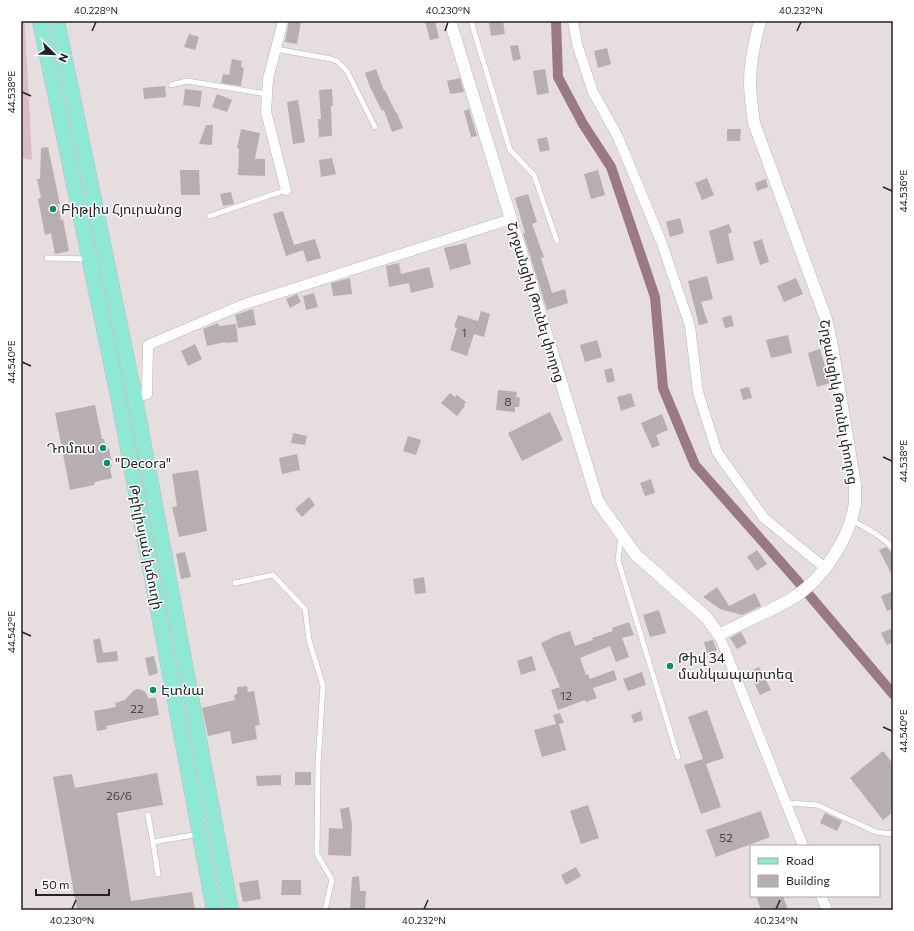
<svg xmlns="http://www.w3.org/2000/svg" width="914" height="931" viewBox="0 0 914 931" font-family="Commissioner,'Noto Sans Armenian',sans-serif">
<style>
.green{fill:#dcbbc6}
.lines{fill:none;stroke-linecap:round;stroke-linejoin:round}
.canal{stroke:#9a7884;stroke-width:10}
.building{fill:#b7aeb1}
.service-casing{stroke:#bdb4b7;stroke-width:6}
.minor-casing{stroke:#bdb4b7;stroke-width:11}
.tertiary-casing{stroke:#bdb4b7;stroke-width:13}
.primary-casing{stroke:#bebdbd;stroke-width:16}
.service{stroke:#fff;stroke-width:5}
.minor{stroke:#fff;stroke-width:10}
.tertiary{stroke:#fff;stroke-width:12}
.primary{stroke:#8fe8d3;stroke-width:15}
.ticks{fill:none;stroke:#252223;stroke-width:1.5}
.poi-dot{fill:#0a8d73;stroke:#fff;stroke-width:1.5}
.labels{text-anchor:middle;stroke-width:3;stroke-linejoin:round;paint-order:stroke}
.number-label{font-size:12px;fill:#4a4546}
.poi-label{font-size:14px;fill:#252223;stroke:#fff;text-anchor:start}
.street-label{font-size:14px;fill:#252223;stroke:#fff}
.neatline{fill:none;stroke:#252223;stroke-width:1.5}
.ticks-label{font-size:10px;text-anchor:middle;fill:#252223}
</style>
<rect width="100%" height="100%" fill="#e6dde0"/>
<polygon class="green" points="21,21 24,21 25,27 32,160 21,158"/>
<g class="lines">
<polyline class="canal" points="556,21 558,77 583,124 611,167 655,297 663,388 695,465 794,577 893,694"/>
</g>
<g class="building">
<polygon points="289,21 301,21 297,44 285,42"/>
<polygon points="425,21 435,21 439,38 430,40"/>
<polygon points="503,21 505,34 491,36 489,23"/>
<polygon points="189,34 199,37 195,50 184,47"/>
<polygon points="518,45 521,59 513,61 510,46"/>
<polygon points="607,48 611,64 598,68 594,51"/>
<polygon points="232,59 242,61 241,67 244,68 241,86 221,83 223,74 229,75"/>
<polygon points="376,69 384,91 385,90 396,113 397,113 403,128 392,132 384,110 382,111 370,87 365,73"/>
<polygon points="545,69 549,93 537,95 533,71"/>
<polygon points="460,78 464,92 450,94 447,81"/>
<polygon points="165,86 166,97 144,99 143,88"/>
<polygon points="185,89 202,91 200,107 183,105"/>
<polygon points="332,89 333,106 331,106 332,136 319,137 318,119 321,119 319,90"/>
<polygon points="217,94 232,100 227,112 212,107"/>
<polygon points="298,100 305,142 293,144 287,102"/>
<polygon points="469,109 477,136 471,137 464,111"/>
<polygon points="206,125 213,125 212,145 199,144"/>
<polygon points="241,129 260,133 255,159 265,159 265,176 238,175 239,149 237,148"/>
<polygon points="727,129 741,129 740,141 727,141"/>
<polygon points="547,137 550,150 540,152 537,139"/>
<polygon points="48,147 60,204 58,204 61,220 63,219 69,251 56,254 55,254 51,233 45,235 38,199 41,198 37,179 40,179 41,148"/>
<polygon points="332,158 336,174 321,177 319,160"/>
<polygon points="180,170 199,170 200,195 181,195"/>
<polygon points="598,170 605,195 591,199 584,174"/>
<polygon points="707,178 714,195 702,200 695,183"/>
<polygon points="766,179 768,187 757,191 755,183"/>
<polygon points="231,192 234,204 223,206 220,194"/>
<polygon points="528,194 537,222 532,224 544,257 541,258 552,293 565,289 568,303 547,310 523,233 525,233 515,198"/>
<polygon points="283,211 294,245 315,239 321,258 307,262 303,250 286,256 273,214"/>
<polygon points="680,218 684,233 670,237 666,222"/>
<polygon points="729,224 732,232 728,234 734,260 717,264 709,231"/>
<polygon points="762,239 769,262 760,265 753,242"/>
<polygon points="466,243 471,264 450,270 444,248"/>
<polygon points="399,263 401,274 429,267 434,287 411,293 409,283 389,287 386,266"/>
<polygon points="707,276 713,299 701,302 708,323 699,325 688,281"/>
<polygon points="350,278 352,294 333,296 331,283"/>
<polygon points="796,278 803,294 784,302 777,286"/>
<polygon points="314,293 318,307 306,310 303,296"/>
<polygon points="297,294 301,302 290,308 286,299"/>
<polygon points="253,309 256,325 238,328 235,315"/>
<polygon points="481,311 490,314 484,337 474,334 467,356 450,350 457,328 454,327 458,315 478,321"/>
<polygon points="731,315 734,326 725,328 722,318"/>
<polygon points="218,323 219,326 236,324 238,342 226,343 225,342 207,346 203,329"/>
<polygon points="788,335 792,353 771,358 766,340"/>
<polygon points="597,340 602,357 585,362 580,345"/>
<polygon points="195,344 202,359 188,366 181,351"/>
<polygon points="820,349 830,383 817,387 808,353"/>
<polygon points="612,368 615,381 607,383 604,370"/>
<polygon points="749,387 752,398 743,400 740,389"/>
<polygon points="498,390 517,392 516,397 520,398 519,407 515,407 515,412 496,410"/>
<polygon points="450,393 455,397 457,395 466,402 464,405 465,406 457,416 441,403"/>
<polygon points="631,393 635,406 621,411 617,397"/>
<polygon points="95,405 102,439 104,439 106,447 109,448 112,465 110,469 112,478 95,482 94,485 70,490 55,413"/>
<polygon points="550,412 563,440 522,461 508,433"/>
<polygon points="662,414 668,430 656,435 660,445 652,448 641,423"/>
<polygon points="293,433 307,436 305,445 291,443"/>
<polygon points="408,436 421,440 416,455 403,451"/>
<polygon points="297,454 300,470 282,474 279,458"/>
<polygon points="198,470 207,531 179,537 172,507 177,506 172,474"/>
<polygon points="651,479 655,493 645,496 640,483"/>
<polygon points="309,497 315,505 302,517 295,509"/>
<polygon points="886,547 893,554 893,577 879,550"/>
<polygon points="757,550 767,564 757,571 747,557"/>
<polygon points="185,552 191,577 181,579 176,554"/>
<polygon points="424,577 426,593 415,594 413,579"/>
<polygon points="717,587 729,606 755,593 761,606 742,615 720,609 703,597"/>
<polygon points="893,591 893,609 887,611 881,596"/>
<polygon points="659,610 666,633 650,637 643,615"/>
<polygon points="629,622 634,635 622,638 629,657 616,662 610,646 580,658 586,675 588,674 590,679 614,670 617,680 593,688 597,698 586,702 585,700 558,710 551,690 560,687 541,643 555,636 570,631 575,646 593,640 592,638 613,631 612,628"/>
<polygon points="893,628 893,642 887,645 881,633"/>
<polygon points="741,632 747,643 737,649 730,638"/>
<polygon points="100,638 103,653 117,651 118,661 97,663 93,640"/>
<polygon points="713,640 717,650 707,653 704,642"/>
<polygon points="154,656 158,673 149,676 145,658"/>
<polygon points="532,656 536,670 521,675 517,661"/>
<polygon points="759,667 771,690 760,695 749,672"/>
<polygon points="642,672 646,685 628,691 623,679"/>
<polygon points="247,686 248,692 254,691 260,725 255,726 257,739 232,744 230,731 208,736 202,708 235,700 234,695 237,694 237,687"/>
<polygon points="137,689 142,690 146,693 148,698 156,698 159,715 106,726 107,729 97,731 94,711 116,707 115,703 125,700 133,691"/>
<polygon points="707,710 724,758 706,764 721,807 701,814 684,765 703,759 688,717"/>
<polygon points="641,711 643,720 634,723 631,715"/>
<polygon points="560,713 564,723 559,724 566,750 542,757 534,730 556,724 553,715"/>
<polygon points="883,751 893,764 893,812 883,820 850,778"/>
<rect x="295" y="772" width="16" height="13"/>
<polygon points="157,773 163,805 117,813 131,901 192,892 195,910 77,910 53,777 72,774 75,788"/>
<polygon points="281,775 281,785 257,786 256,776"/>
<polygon points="588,805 599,838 581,844 570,811"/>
<polygon points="349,807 352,825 351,856 328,855 329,828 343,829 340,809"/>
<polygon points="761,811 770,837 716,857 706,830"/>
<polygon points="825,813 842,821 837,831 820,823"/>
<polygon points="576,867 581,876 566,885 561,875"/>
<polygon points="359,876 360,891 366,891 365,910 350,910 352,877"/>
<polygon points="258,880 261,899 243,902 239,883"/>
<polygon points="282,880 301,880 301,895 281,895"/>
<polygon points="756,896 783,896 788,910 761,910"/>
</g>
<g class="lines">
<g class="service-casing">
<g id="service">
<polyline points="471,21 510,150 534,175 557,241"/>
<polyline points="276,49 331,59 337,61 347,71 375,127"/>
<polyline points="171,85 187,81 267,94"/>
<polyline points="210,216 286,190"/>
<polyline points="47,258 89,259"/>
<path d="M852,520C866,529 883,536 893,549"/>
<polyline points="621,537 618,560 678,757"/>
<polyline points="235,583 273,575 305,609 309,640 323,686 318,764 317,854 332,880 325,910"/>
<polyline points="787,803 817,805 876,832 893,834"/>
<polyline points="148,815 153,842 199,834"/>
<polyline points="153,842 158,874"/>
</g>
</g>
<g class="minor-casing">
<g id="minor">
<polyline points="283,21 268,79 266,112 286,190"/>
<polyline points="573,21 577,44 593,92 618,137 661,241 690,326 698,392 717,452 764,518 825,568"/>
<polyline points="135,398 147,394 148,345 242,305 511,219"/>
<polyline points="719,635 803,846"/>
<polyline points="821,896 827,910"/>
</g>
</g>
<g class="tertiary-casing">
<path id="tertiary" d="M450,21L598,502L636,555L707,618L719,635C743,622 769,612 793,598C823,579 850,538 855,503C855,497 855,491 855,485L832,346L826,319L754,123C751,102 748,80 752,58C754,45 757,33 760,21"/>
</g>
<g class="primary-casing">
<g id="primary">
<polyline points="40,21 119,401 214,910"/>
<polyline points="57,21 135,398 231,910"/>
</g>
</g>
<use href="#service" class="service"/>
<use href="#minor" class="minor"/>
<use href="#tertiary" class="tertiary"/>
<use href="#primary" class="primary"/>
</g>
<path class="ticks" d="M92,31L96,22M445,31L448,22M797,31L801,22M22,92L31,96M883,187L892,191M22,362L31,366M883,457L892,461M22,632L31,636M883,727L892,731M72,909L76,900M424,909L428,900M776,909L780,900"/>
<g class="poi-dot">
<circle cx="53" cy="209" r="4"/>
<circle cx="103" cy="448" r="4"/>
<circle cx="107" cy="463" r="4"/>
<circle cx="670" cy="666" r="4"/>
<circle cx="153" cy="690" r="4"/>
</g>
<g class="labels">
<g class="number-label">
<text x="464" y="337">1</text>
<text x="508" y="406">8</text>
<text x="566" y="700">12</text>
<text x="137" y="713">22</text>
<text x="119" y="800">26/6</text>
<text x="726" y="842">52</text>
</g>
<g class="poi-label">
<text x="61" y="214">Բիթլիս Հյուրանոց</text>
<text x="95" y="453" text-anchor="end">Դոմուս</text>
<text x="115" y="468">"Decora"</text>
<text x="678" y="663">Թիվ 34<tspan x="678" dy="16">մանկապարտեզ</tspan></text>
<text x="161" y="695">Էտնա</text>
</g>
<g class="street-label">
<text transform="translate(536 302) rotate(73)" y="5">Շրջանցիկ Թունել փողոց</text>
<text transform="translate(839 402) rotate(80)" y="5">Շրջանցիկ Թունել փողոց</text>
<text transform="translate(146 547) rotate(79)" y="5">Թբիլիսյան խճուղի</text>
</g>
</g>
<rect width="914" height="931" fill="none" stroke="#ffffff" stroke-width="44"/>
<rect x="750" y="845" width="130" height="52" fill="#ffffff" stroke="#a8a7a7"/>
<rect x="758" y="858" width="20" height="6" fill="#8fe8d3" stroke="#a8a7a7"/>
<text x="786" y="865" font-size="12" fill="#252223">Road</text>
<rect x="758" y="875" width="20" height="12" fill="#b7aeb1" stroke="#a8a7a7"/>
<text x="786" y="885" font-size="12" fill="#252223">Building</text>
<g transform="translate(54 54) rotate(113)" stroke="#ffffff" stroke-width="3" paint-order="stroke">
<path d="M0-3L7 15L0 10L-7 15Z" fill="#252223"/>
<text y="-6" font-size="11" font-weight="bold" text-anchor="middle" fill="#252223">N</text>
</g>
<path d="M36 889v6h73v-6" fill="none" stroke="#252223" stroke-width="2"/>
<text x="42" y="889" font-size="12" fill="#252223" stroke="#ffffff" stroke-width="3" paint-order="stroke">50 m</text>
<rect x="22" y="22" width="870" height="887" class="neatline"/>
<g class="ticks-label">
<text x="96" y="14">40.228°N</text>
<text x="448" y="14">40.230°N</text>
<text x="801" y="14">40.232°N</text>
<text transform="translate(11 92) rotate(-90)" y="4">44.538°E</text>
<text transform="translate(903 191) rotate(-90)" y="4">44.536°E</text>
<text transform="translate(11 362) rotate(-90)" y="4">44.540°E</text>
<text transform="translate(903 461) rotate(-90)" y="4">44.538°E</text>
<text transform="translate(11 632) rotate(-90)" y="4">44.542°E</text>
<text transform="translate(903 731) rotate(-90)" y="4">44.540°E</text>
<text x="72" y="924">40.230°N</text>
<text x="424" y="924">40.232°N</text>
<text x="776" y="924">40.234°N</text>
</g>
</svg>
